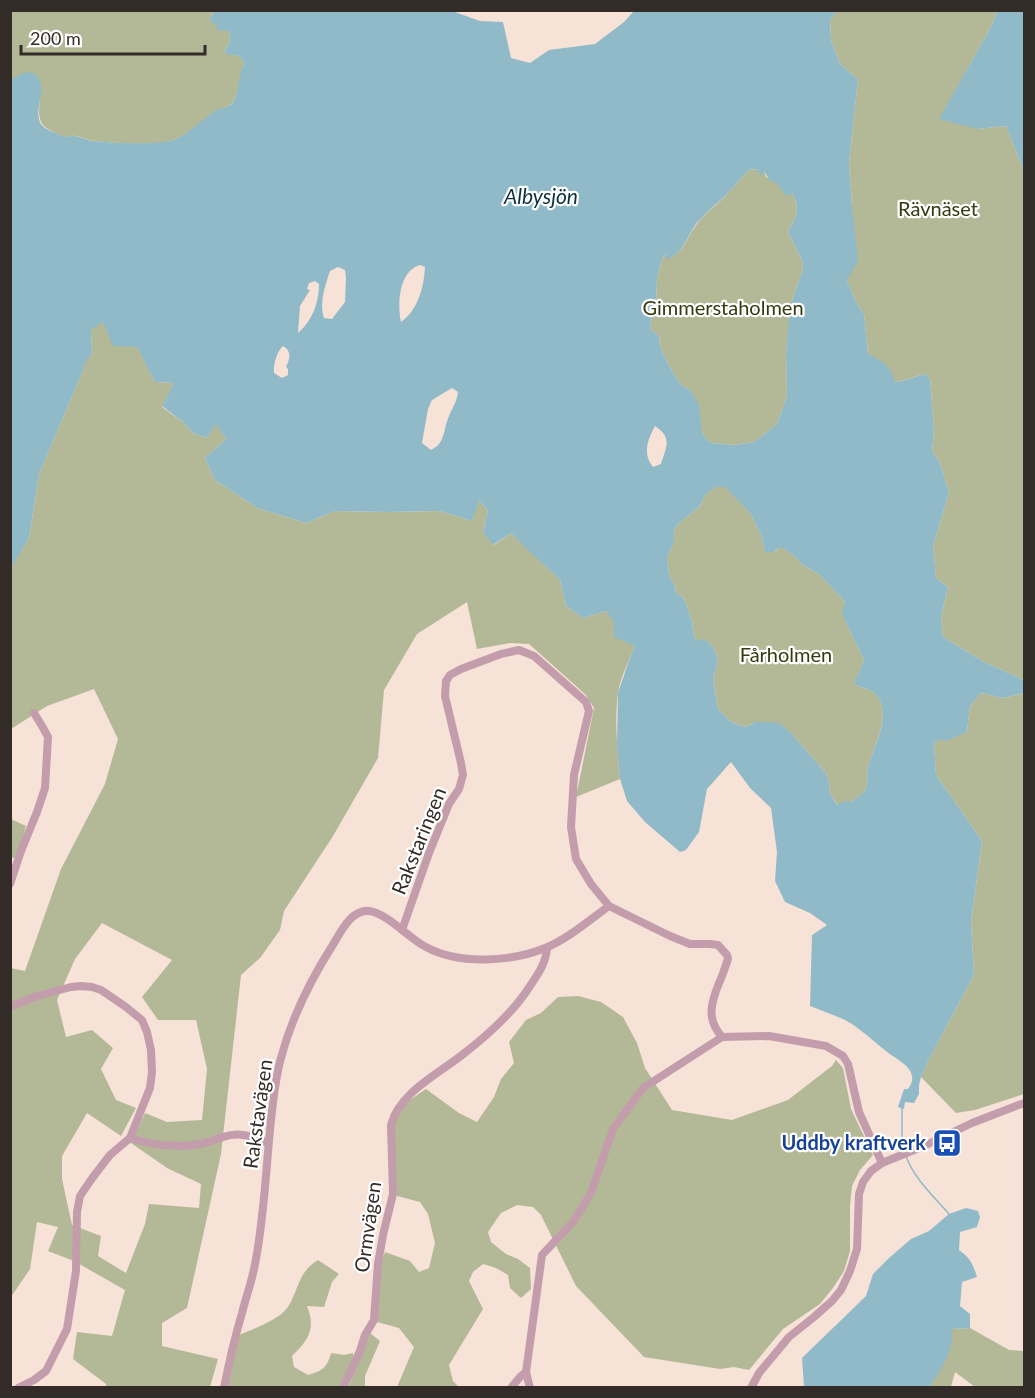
<svg xmlns="http://www.w3.org/2000/svg" width="1035" height="1398" viewBox="0 0 1035 1398" font-family="Lato,sans-serif">
<style>
.forest{fill:#b3b996;fill-rule:evenodd}
.water{fill:#91bac9;fill-rule:evenodd}
.lines{fill:none;stroke-linecap:round;stroke-linejoin:round}
.stream{stroke:#91bac9;stroke-width:1.5}
.minor{stroke:#c39dab;stroke-width:8}
.labels{text-anchor:middle;stroke-width:4.5;stroke-linejoin:round;paint-order:stroke}
.park-label{font-size:20px;fill:#353a0f;stroke:#fff}
.street-label{font-size:20px;fill:#332b27;stroke:#fff}
.transit-label{font-size:20px;font-weight:bold;fill:#164399;stroke:#fff;text-anchor:end}
.water-label{font-size:21px;font-style:italic;fill:#0a313d;stroke:#fff}
</style>
<rect width="100%" height="100%" fill="#f6e2d7"/>
<g class="forest">
<path d="M11,11H215L210,18L224,30H229L230,42L225,50L226,53L239,56L244,63C242,73 238,99 230,105C225,109 218,109 214,113C204,121 182,138 171,141C152,146 114,143 94,141C87,140 82,137 76,136C70,135 73,137 67,137C62,137 46,129 43,125C35,113 42,98 41,85L11,79Z"/>
<path d="M835,11H997L992,25L969,66L977,129L1006,126L1024,171V680L984,662L943,637L941,617L948,587L936,578L933,546L949,493L940,463L932,451L934,430L930,379L925,374C914,376 905,381 895,382L868,354L864,314L856,302L847,280L852,206L849,163L858,79L840,64L831,40L830,20L835,14Z"/>
<path d="M757,169L764,170L766,177L776,181L786,195L792,193C801,210 796,215 788,232L802,260L803,268L792,301L786,353L787,396L777,424L754,442L734,445L712,443L707,440L702,432L700,420L690,390L681,385L669,366L660,346L659,336L650,329L653,309L656,302L657,278L662,259L667,253V259C688,248 684,241 697,224C703,215 712,209 720,201C731,191 739,179 749,170Z"/>
<path d="M104,317L137,346L155,382L174,383L162,407L184,423L193,433L207,438L216,423L226,439L205,458L215,480L257,508L306,523L335,511L386,512L440,511L472,521L478,500L488,510L483,532L494,545L511,533L560,580L566,606L583,618L606,611L635,646C629,661 620,678 618,694C614,721 618,753 620,779L576,797L594,708L586,695L529,644L510,643L477,649L467,602L417,634L384,690L378,758L333,836L284,911L280,930L260,958L241,975L221,1154L187,1308L162,1323V1346L218,1359L210,1387H106V1384L73,1359L77,1332L112,1336L125,1290L74,1261L48,1251L58,1227L37,1222L30,1269L11,1297V968L25,971L61,869L105,784L118,739L94,689L47,706L11,729L10,568L29,538L39,474L82,373L83,365L92,353L91,330ZM102,923L172,960L142,997L158,1020H196L207,1069L202,1120L167,1122L145,1113L131,1143L167,1168L201,1184L199,1208L149,1204L145,1224L126,1273L98,1256L101,1236L72,1225L62,1179V1156L87,1113L121,1136L136,1108L116,1100L101,1069L113,1048L92,1030L66,1037L57,1000L75,959Z"/>
<path d="M725,486L751,514L762,538L765,551H776L781,546L793,555L803,565L820,575L845,602V621L864,660L855,685C862,688 872,689 876,695C893,714 873,747 868,767C866,774 869,784 865,790C859,800 848,803 838,806L830,793L829,784L826,773L791,733L772,722H755L746,727L731,722L718,709L713,679L718,660L715,651L709,642L697,641L694,636L692,621L684,598L675,592L676,589L669,574L667,557L674,542V531L677,525L700,506L705,495L711,489L717,487Z"/>
<polygon points="981,693 1003,698 1024,693 1024,1094 975,1110 956,1113 921,1077 929,1059 974,975 971,922 982,841 936,775 934,744 940,739 967,732 970,706"/>
<polygon points="11,819 26,826 16,859 11,857"/>
<polygon points="578,996 601,1002 623,1017 637,1043 645,1068 672,1110 732,1120 788,1100 832,1066 836,1060 843,1068 851,1109 873,1155 860,1170 852,1186 850,1206 850,1251 844,1271 833,1288 820,1304 783,1329 749,1370 734,1367 720,1369 644,1357 576,1286 541,1215 533,1207 517,1205 501,1213 488,1232 491,1242 506,1254 518,1259 530,1268 531,1289 521,1298 510,1288 508,1275 496,1268 483,1264 473,1272 469,1281 483,1309 449,1365 453,1381 459,1387 397,1387 414,1347 399,1328 377,1322 380,1267 385,1252 410,1261 419,1272 429,1268 435,1243 428,1214 420,1202 397,1196 394,1164 393,1121 401,1106 426,1089 459,1113 477,1122 494,1097 501,1079 514,1063 509,1042 526,1020 541,1013 558,997"/>
<path d="M318,1260L339,1274L332,1282L324,1307L307,1306C316,1328 309,1340 292,1356L294,1367L308,1375C322,1371 327,1368 331,1353L344,1355L353,1353V1358L342,1387L227,1388L239,1335C253,1329 279,1320 288,1307C299,1289 298,1272 318,1260Z"/>
<polygon points="970,1328 1009,1350 1024,1351 1024,1387 975,1387 955,1372 951,1387 930,1388 952,1329"/>
<polygon points="370,1333 380,1341 365,1376 365,1387 348,1388"/>
</g>
<g class="water">
<path d="M215,11H452L480,21L503,22L511,58L530,63L549,50L595,44L624,22L634,11H835V14L830,20L831,40L840,64L858,79L849,163L852,206L858,261L847,280L856,302L864,314L868,354C884,362 889,364 895,382C906,381 915,376 925,374L930,379L934,430L932,451L940,463L949,493L933,546L936,578L948,587L941,617L943,637L984,662L1024,680V693L1003,698L981,693L970,706L967,732L946,741L940,739L934,744L936,775L982,841L971,922L974,975L929,1059L921,1077L919,1085V1094L914,1103L905,1102L904,1109L898,1107L904,1089H908C922,1070 898,1061 886,1051C873,1041 860,1028 845,1020C834,1015 822,1011 810,1006L812,935L827,925L810,913L785,902L775,881L777,852L771,808L750,788L731,762L707,789L699,832L686,850L680,852L645,822L627,801L620,779L617,745L618,693L628,663L635,646L614,637V622L606,611L583,618L566,606L560,580L527,549L511,533L493,545L483,532L488,510L479,501L472,521L440,511L386,512L335,511L306,523L257,508L215,480L205,458L226,439L216,424L207,438L193,433L184,423L162,406L174,383L155,382L137,347L113,346L103,322L91,330L92,353L84,365L82,373L39,474L29,538L11,568V79L27,72L33,73C37,76 40,79 41,84C44,97 31,118 45,128C48,130 64,137 66,137C72,137 69,135 75,136C81,137 87,140 93,141C115,143 150,145 171,141C186,137 203,118 217,110C223,107 229,108 233,102C239,92 238,82 241,71C242,68 244,66 244,63L239,56L226,54L225,50L230,42L229,31L224,30L220,31L216,28L217,24L212,23L210,18ZM757,169L761,176L764,171L770,181L776,182L786,196L792,193C801,210 796,215 788,232L802,260L803,268L792,301L789,320L786,353L787,396L777,424L754,442L734,445L712,443L707,440L702,432L699,405L690,390L681,385L669,366L660,346L659,336L650,329L653,309L656,302L657,278L662,259L666,254L667,260C687,248 684,241 696,224C705,213 717,204 727,194C735,186 741,177 749,170ZM420,265L425,267C424,287 418,310 401,322C397,304 399,271 420,265ZM338,267L345,270L346,278L345,302L332,319L324,318C319,303 325,286 330,271ZM315,281L319,284C319,303 312,321 298,333L300,306L310,290L307,289L309,283ZM283,346C292,351 290,359 286,367L288,369V375L282,378L274,373C273,365 277,351 283,346ZM452,388L458,392C457,401 453,407 449,416C443,429 446,443 431,450L422,443L428,409L432,400ZM655,426C673,438 666,447 661,464L653,467C642,454 648,439 655,426ZM717,487H725L751,514L762,538L765,552C772,553 776,551 781,547L793,555L803,565L820,575L845,602L842,611L845,621L864,660L858,675L854,682L855,685C862,688 872,689 876,695C893,715 873,747 868,767C866,774 869,784 865,790C862,795 856,799 851,802L845,801L837,805L830,793L829,784L826,773L791,733L781,724L772,722H755L746,727L731,722L718,709L713,679L718,660L715,651L709,642L702,639L697,641L694,636L692,621L684,598L675,592L676,589L669,574L667,557L674,542V531L677,525L700,506L705,495L711,490Z"/>
<polygon points="997,11 1024,11 1024,171 1006,126 977,129 939,119 992,25"/>
<path d="M966,1208L978,1211L980,1217L977,1227L960,1232L959,1250C971,1259 973,1264 977,1277L962,1282L960,1306L970,1314V1328L952,1329C954,1351 941,1369 930,1387H804L802,1358L866,1296L873,1274L889,1258L911,1239L929,1231L949,1214Z"/>
</g>
<g class="lines">
<g class="stream">
<polyline points="902,1108 902,1145 905,1151"/>
<path d="M906,1156C913,1177 934,1197 949,1214"/>
</g>
<g class="minor">
<polyline points="10,884 21,851 37,812 45,788 48,737 42,726 34,713"/>
<path d="M402,930L429,853L449,804L459,789L463,775L461,763L445,696L446,681L450,675L461,669L501,654L519,650L534,656L586,702L589,711L574,775L571,827L576,859L591,884L609,906L670,936L690,944H710L718,945L727,955L728,959C725,967 723,975 719,983C711,1003 706,1019 722,1037"/>
<polyline points="10,1008 12,1006 37,996 71,987 81,986 92,987 101,990 126,1007 142,1020 147,1032 151,1050 152,1072 150,1088 130,1138 110,1155 93,1177 80,1196 77,1212 76,1271 67,1329 46,1371 34,1380 18,1388"/>
<polyline points="722,1037 769,1036 826,1046 843,1056 848,1064 859,1112 882,1163"/>
<path d="M130,1138C152,1145 177,1148 200,1144C208,1143 215,1139 223,1137C240,1131 253,1137 268,1143"/>
<path d="M224,1388C229,1362 235,1337 242,1313C246,1297 252,1281 255,1264C265,1214 266,1162 272,1111C274,1094 276,1075 281,1058C292,1016 311,979 334,943C341,931 352,909 369,911C389,914 408,938 426,947C459,965 511,962 545,948C566,940 591,919 609,906"/>
<path d="M343,1388L360,1351L365,1335L374,1320L378,1264L383,1235L393,1194L391,1125C399,1093 438,1074 462,1055C488,1035 513,1013 530,986C538,974 546,963 547,948"/>
<polyline points="511,1388 520,1377 526,1372"/>
<polyline points="530,1388 526,1372 542,1255 574,1221 591,1193 613,1129 643,1088 722,1037"/>
<polyline points="751,1388 759,1373 789,1337 814,1317 832,1301 841,1290 850,1271 857,1249 859,1194 863,1182 871,1171 882,1163 924,1146 972,1123 1024,1103"/>
</g>
</g>
<defs>
<g id="bus-square" transform="scale(1.5)"><rect x="-9" y="-9" width="18" height="18" rx="4" fill="#1a4fb4" stroke="#fff"/><path d="M-5-6H5V4H4V6H2V4H-2V6H-4V4H-5ZM-3.5-4V0h7V-4ZM-3.5 1.2v1.5H-2V1.2ZM2 1.2v1.5H3.5V1.2Z" fill="#fff"/></g>
</defs>
<g fill-rule="evenodd">
<use href="#bus-square" x="947" y="1143"/>
</g>
<g class="labels">
<g class="park-label">
<text x="938" y="216">Rävnäset</text>
<text x="723" y="315">Gimmerstaholmen</text>
<text x="786" y="662">Fårholmen</text>
</g>
<g class="street-label">
<text transform="translate(419 841) rotate(-68)" y="7">Rakstaringen</text>
<text transform="translate(258 1114) rotate(-82)" y="7">Rakstavägen</text>
<text transform="translate(368 1227) rotate(-82)" y="7">Ormvägen</text>
</g>
<g class="transit-label">
<text x="926" y="1150">Uddby kraftverk</text>
</g>
<g class="water-label">
<text x="541" y="204">Albysjön</text>
</g>
</g>
<rect width="1035" height="1398" fill="none" stroke="#332b27" stroke-width="24"/>
<path d="M21 45v9h184v-9" fill="none" stroke="#332b27" stroke-width="3"/>
<text x="30" y="45" font-size="18" fill="#332b27" stroke="#ffffff" stroke-width="4.5" paint-order="stroke">200 m</text>
</svg>
